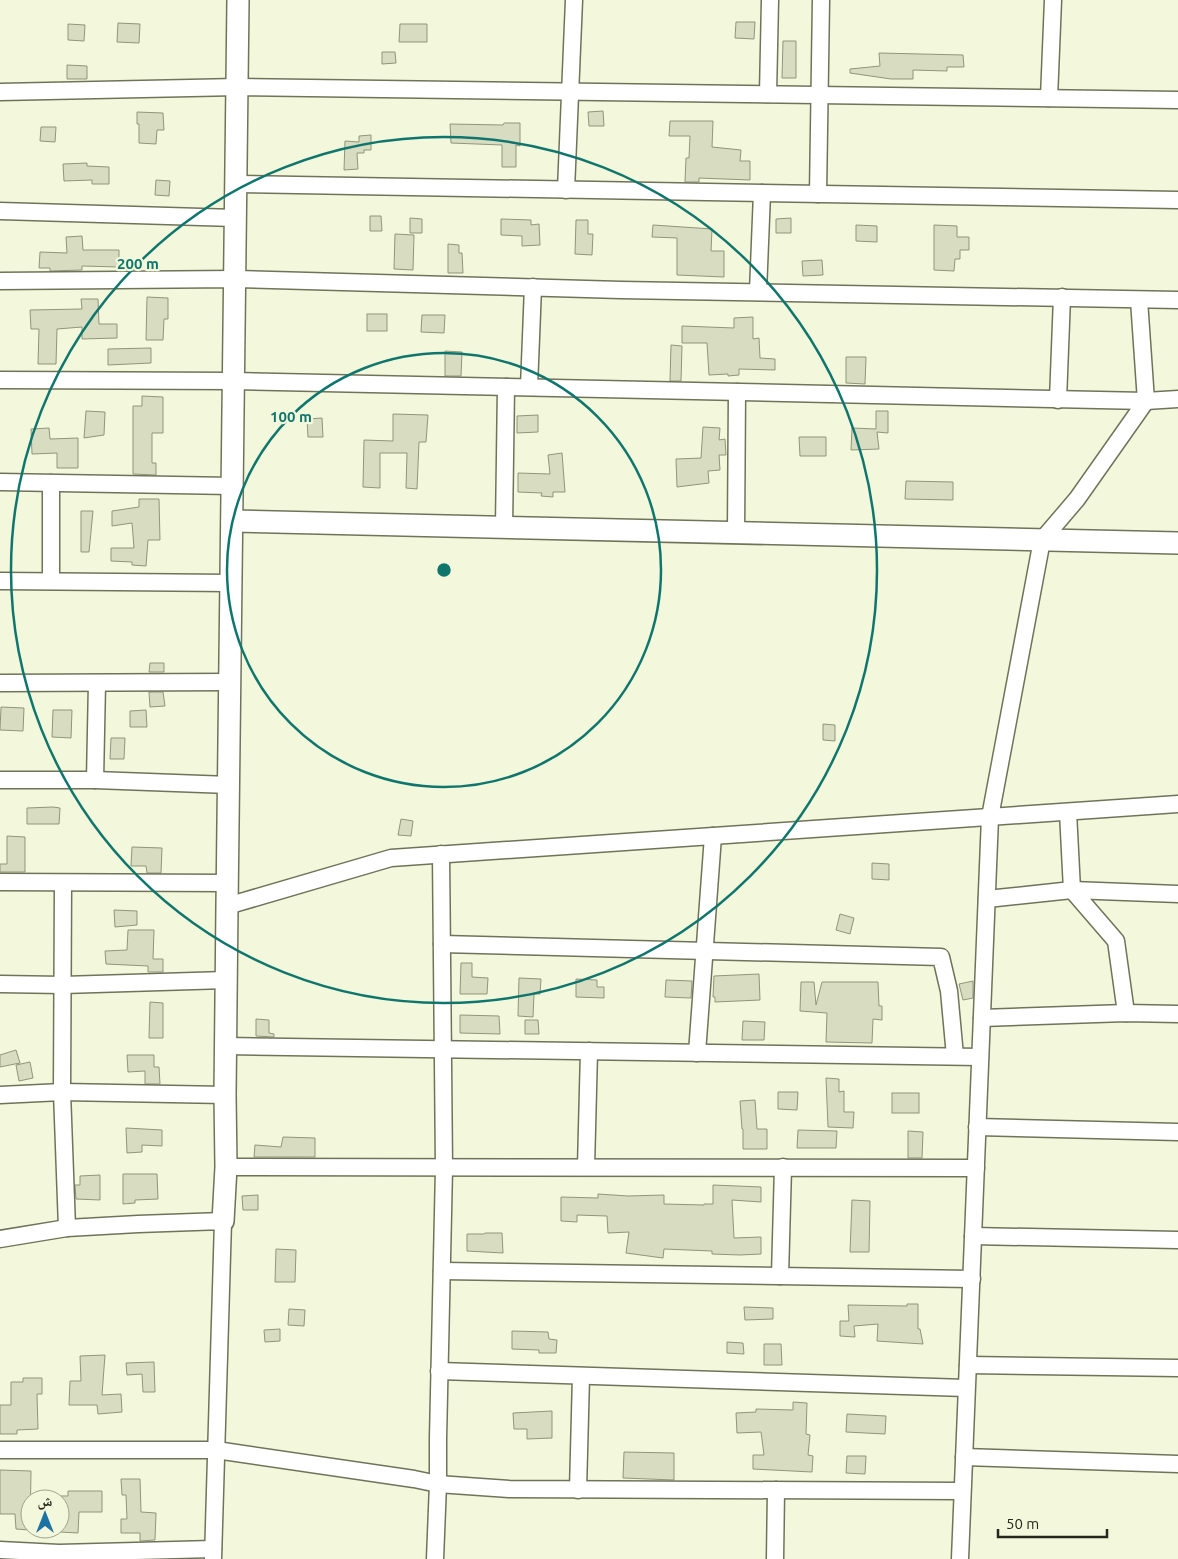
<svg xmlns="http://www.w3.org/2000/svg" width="1178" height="1559" viewBox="0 0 1178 1559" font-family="Ubuntu,'Noto Naskh Arabic',sans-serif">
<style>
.building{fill:#d8dcc0;stroke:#91957b}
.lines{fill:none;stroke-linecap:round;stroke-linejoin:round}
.minor-casing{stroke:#70735a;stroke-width:19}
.tertiary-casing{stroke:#70735a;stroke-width:24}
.minor{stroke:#fff;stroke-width:16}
.tertiary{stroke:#fff;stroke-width:21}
.ring{fill:none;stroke:#0f766e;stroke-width:2.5}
.centre{fill:#0f766e;stroke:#f3f7db;stroke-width:2.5}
.ring-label{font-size:15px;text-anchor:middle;font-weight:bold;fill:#0f766e;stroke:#f3f7db;stroke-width:4.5;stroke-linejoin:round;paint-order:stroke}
</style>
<rect width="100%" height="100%" fill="#f3f7db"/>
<g class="building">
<polygon points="736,22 755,22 754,39 735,38"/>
<polygon points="118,23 140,24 139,43 117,42"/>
<polygon points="68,24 85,25 84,41 68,40"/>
<polygon points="400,24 427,24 427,42 399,42"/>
<polygon points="783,41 796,41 796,78 782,78"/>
<polygon points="382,52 395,52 396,63 382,64"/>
<polygon points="879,53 963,55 964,67 947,67 947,71 913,70 913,79 891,79 850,73 850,69 880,66"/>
<polygon points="67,65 87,66 87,79 67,79"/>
<polygon points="603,111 604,126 589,126 588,112"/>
<polygon points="137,112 163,113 164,130 157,130 156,144 139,143 139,124 137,124"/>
<polygon points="670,121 713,121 712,147 741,150 740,161 750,161 750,180 699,178 699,182 685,182 686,158 689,158 690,136 669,136"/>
<polygon points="504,123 520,123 520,146 516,145 516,167 502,167 502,145 451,143 450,124 503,125"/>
<polygon points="41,127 56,127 55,142 40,141"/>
<polygon points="371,135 371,150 364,150 364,153 357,153 358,169 344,170 345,141 359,142 359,136"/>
<polygon points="87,163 87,166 109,167 109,184 92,184 92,180 64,181 63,164"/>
<polygon points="156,180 170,181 169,196 155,195"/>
<polygon points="370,216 381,216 382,231 370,231"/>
<polygon points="410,218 422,219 422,233 410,233"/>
<polygon points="791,218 791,233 776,233 776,219"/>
<polygon points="501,219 531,220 531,225 539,224 540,245 522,246 522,236 501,235"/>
<polygon points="576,220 588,220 588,234 593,234 592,255 575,254"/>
<polygon points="653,225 712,229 711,251 724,251 724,277 677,275 677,238 652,237"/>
<polygon points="856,225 877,226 877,242 856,241"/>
<polygon points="934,225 957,226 957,237 969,237 969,250 960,250 960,259 955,259 954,271 934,270"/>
<polygon points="395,234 414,235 413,270 394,269"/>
<polygon points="82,236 83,250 119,250 119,267 82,266 82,270 50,271 50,268 39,268 40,252 67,253 66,237"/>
<polygon points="448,244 459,245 459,253 462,253 463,273 448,273"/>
<polygon points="822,260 823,275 803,276 802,261"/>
<polygon points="147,297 168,298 168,319 164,319 163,340 146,340"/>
<polygon points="81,299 98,299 99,324 117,324 117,338 82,339 82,327 57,329 56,364 38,364 39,329 31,329 30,310 82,309"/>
<rect x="367" y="314" width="20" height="17"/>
<polygon points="422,315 445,315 444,333 421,332"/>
<polygon points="753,317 753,339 759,338 760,358 775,359 775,370 739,369 739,375 728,376 728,374 709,375 707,343 682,343 682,326 734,328 734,318"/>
<polygon points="671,345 682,346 681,381 670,381"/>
<polygon points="151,348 151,363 108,365 108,349"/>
<polygon points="445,351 462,352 461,376 445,376"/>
<polygon points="846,357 866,357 865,384 846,383"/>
<polygon points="142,396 163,397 163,433 152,433 152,463 156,463 156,475 133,474 133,406 142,406"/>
<polygon points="86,411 105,412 104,435 84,438"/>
<polygon points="876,411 888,411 888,433 877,432 879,449 851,450 852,428 876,429"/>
<polygon points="393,414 428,415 426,442 419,442 417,489 406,488 407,453 380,453 380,488 363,487 364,440 393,441"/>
<polygon points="538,415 538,432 517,433 517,416"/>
<polygon points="322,418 323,437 308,437 307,419"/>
<polygon points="703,427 720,428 719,440 725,439 726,455 719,455 720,470 708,471 709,483 677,487 676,459 701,458"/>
<polygon points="49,428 50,439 78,438 78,468 57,468 57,453 32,454 31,429"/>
<polygon points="799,437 826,437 826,456 800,456"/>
<polygon points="562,453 565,492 553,492 553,497 541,496 542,493 518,492 518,473 550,474 548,455"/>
<polygon points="906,481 953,482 953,500 905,499"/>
<polygon points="139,499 159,499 160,540 148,540 146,566 132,565 132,562 111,561 111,548 134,548 132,523 112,526 112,511 139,507"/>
<polygon points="81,511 93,511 89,552 81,552"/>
<polygon points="150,663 164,663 164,672 149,672"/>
<polygon points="149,692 163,692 165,706 150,707"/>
<polygon points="1,707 24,708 23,731 0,730"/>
<polygon points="53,710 72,710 71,738 52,737"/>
<polygon points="146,710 147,727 130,727 130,711"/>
<polygon points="823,724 835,725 835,741 823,740"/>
<polygon points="111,738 125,738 124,759 110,759"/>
<polygon points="53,807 60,808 59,824 27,824 27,808"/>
<polygon points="401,819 413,821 411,836 398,835"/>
<polygon points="7,836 25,837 25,872 0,872 0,864 7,864"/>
<polygon points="132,847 162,848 161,873 147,873 146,866 131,866"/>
<polygon points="872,863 889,864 889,880 872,879"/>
<polygon points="114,910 137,911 137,925 115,927"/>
<polygon points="840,914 854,918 850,934 836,930"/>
<polygon points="128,930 154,930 153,959 163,959 163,972 148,972 148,966 106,964 105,951 127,950"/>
<polygon points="461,963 472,963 472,977 488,978 487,994 460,994"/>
<polygon points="759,974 760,1000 715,1002 715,997 713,997 714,976"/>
<polygon points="519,978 541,979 540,994 534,994 533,1017 518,1016"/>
<polygon points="576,979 597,980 597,987 604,987 604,998 576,997"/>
<polygon points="666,980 692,981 691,998 665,997"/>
<polygon points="973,981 973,998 963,1000 959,984"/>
<polygon points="801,982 814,982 816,1005 822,982 878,982 879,1006 882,1006 882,1020 873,1019 872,1043 826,1042 827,1013 800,1011"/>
<polygon points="150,1002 163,1003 163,1038 149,1038"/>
<polygon points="460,1015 499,1016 500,1034 460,1033"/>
<polygon points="256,1019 269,1020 269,1033 274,1034 274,1037 256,1036"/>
<polygon points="525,1020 538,1020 539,1034 525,1034"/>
<polygon points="743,1021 765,1022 764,1040 742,1040"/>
<polygon points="16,1050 20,1063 0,1067 0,1055"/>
<polygon points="127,1055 154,1055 154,1067 159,1067 160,1084 145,1084 145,1071 128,1072"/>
<polygon points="30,1062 33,1078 19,1081 16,1065"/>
<polygon points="826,1078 839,1079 839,1092 844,1091 844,1112 854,1112 853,1128 828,1127"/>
<polygon points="778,1092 798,1092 797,1110 778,1109"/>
<rect x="892" y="1093" width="27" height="20"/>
<polygon points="755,1100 757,1129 767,1129 767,1149 743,1149 743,1129 742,1129 740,1101"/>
<polygon points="126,1128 162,1130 162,1146 142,1145 142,1152 127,1153"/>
<polygon points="798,1130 837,1131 836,1148 797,1148"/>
<polygon points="908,1131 923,1132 922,1158 908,1158"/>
<polygon points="283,1137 315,1138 315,1157 254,1157 255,1145 281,1147"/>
<polygon points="123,1174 157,1174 158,1199 135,1200 135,1203 123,1204"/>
<polygon points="100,1175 100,1200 76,1199 75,1185 80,1185 80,1176"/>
<polygon points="713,1185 761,1187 761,1202 732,1200 734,1238 761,1237 761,1254 740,1255 712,1254 712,1251 664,1249 663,1258 626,1253 629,1232 608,1233 607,1216 577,1215 577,1222 561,1221 561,1197 598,1198 598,1194 628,1196 664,1195 664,1204 704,1205 704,1204 713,1204"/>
<polygon points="258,1195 258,1210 243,1210 242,1196"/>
<polygon points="852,1200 870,1201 869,1252 850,1252"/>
<polygon points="485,1233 502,1233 503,1253 467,1251 467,1234 484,1234"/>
<polygon points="276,1249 296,1250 295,1282 275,1282"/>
<polygon points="907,1304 918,1304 918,1329 920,1329 923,1344 877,1341 878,1324 854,1326 855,1337 840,1336 840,1321 849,1321 848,1305 907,1306"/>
<polygon points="744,1307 773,1308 773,1319 745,1320"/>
<polygon points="289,1309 305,1310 304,1326 288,1325"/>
<polygon points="280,1329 280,1341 265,1342 264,1330"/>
<polygon points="512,1331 548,1332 549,1339 557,1340 556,1353 539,1353 539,1350 512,1349"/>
<polygon points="727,1342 743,1343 744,1354 727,1353"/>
<polygon points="764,1344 781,1344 782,1365 764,1365"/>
<polygon points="105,1355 102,1395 121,1394 122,1412 98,1414 97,1405 69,1405 70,1381 81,1381 80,1356"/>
<polygon points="154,1362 155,1392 143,1392 142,1374 127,1375 126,1363"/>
<polygon points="23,1378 42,1378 42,1394 37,1394 38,1429 17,1430 17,1434 0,1434 0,1405 11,1405 11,1382 23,1382"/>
<polygon points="793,1402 807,1403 806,1434 810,1435 808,1455 813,1456 812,1472 753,1469 753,1455 764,1455 761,1432 737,1433 736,1413 756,1412 756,1409 793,1410"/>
<polygon points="552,1411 552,1438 527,1439 527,1429 514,1429 513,1413"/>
<polygon points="847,1414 886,1416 885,1434 846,1432"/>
<polygon points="624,1452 674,1453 674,1480 623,1478"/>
<polygon points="847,1456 866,1456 865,1474 846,1473"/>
<polygon points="0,1470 31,1471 30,1530 16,1529 15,1514 0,1514"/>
<polygon points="121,1479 140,1479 141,1512 156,1513 155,1540 140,1541 140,1533 121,1533 121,1519 127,1519 126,1495 122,1495"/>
<polygon points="68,1491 102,1491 102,1512 79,1512 78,1533 60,1532 60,1496 68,1496"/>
</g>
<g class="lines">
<g class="minor-casing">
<g id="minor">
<polyline points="0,92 238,87 1178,100"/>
<polyline points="768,94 770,0"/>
<polyline points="1049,98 1053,0"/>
<polyline points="236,184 1178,200"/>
<polyline points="566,190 574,0"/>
<polyline points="818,194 821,0"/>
<polyline points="0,211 235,218"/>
<polyline points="0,281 235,279 621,290 1178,300"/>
<polyline points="758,292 762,193"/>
<polyline points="0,380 234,381 1146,401 1178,399"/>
<polyline points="529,387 533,287"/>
<polyline points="1058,400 1062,297"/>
<polyline points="0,482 232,486"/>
<polyline points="51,483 51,581"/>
<polyline points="504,527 506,387"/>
<polyline points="736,533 737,392"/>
<polyline points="0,581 231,583"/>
<polyline points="0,683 230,682"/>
<polyline points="0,780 95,780 229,785"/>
<polyline points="95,780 97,683"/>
<polyline points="1068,812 1072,890 1116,941 1126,1013"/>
<polyline points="0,882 228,883"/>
<polyline points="63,883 62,1092 67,1228"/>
<polyline points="987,899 1072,890 1178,894"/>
<polyline points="227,906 391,858 1178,804"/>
<polyline points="442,944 941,957 949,991 955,1056"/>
<polyline points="0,984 63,985 226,980"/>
<polyline points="982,1018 1126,1013 1178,1014"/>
<polyline points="226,1046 980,1057"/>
<polyline points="697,1053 713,836"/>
<polyline points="0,1095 62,1092 225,1095"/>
<polyline points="977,1127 1178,1132"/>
<polyline points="226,1167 976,1168"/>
<polyline points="586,1167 589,1051"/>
<polyline points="973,1236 1178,1240"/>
<polyline points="0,1239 67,1228 138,1224 223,1221 213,1559"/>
<polyline points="442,1271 972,1279"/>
<polyline points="780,1276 783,1167"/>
<polyline points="968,1365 1178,1368"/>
<polyline points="439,1371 966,1388"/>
<polyline points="0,1450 216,1450 414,1479 438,1484 509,1489 962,1491"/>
<polyline points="964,1457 1178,1464"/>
<polyline points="578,1490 581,1376"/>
<polyline points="0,1550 59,1553 213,1549"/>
<polyline points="435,1559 438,1484 438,1439 444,1168 441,854"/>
<polyline points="775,1559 776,1490"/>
<polyline points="960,1559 990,817 1042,540 1077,499 1146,401 1139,300"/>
</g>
</g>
<g class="tertiary-casing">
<g id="tertiary">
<polyline points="232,521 1178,543"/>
<polyline points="223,1221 226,1167 225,1095 227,906 238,0"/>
</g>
</g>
<use href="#minor" class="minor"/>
<use href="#tertiary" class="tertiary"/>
</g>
<g class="ring">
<circle cx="444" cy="570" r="217"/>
<circle cx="444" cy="570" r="433"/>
</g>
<circle cx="444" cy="570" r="8" class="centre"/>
<g class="ring-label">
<text x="138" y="269">200 m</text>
<text x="291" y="422">100 m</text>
</g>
<g transform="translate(45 1514)"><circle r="24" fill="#f3f7db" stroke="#a1a48f"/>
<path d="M0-4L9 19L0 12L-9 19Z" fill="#1c72a2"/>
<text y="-8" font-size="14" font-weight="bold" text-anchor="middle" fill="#26271d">ش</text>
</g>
<path d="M998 1529v8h109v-8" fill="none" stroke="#26271d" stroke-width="2.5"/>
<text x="1006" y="1529" font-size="15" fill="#26271d" stroke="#f3f7db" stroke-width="4" paint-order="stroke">50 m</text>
</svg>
